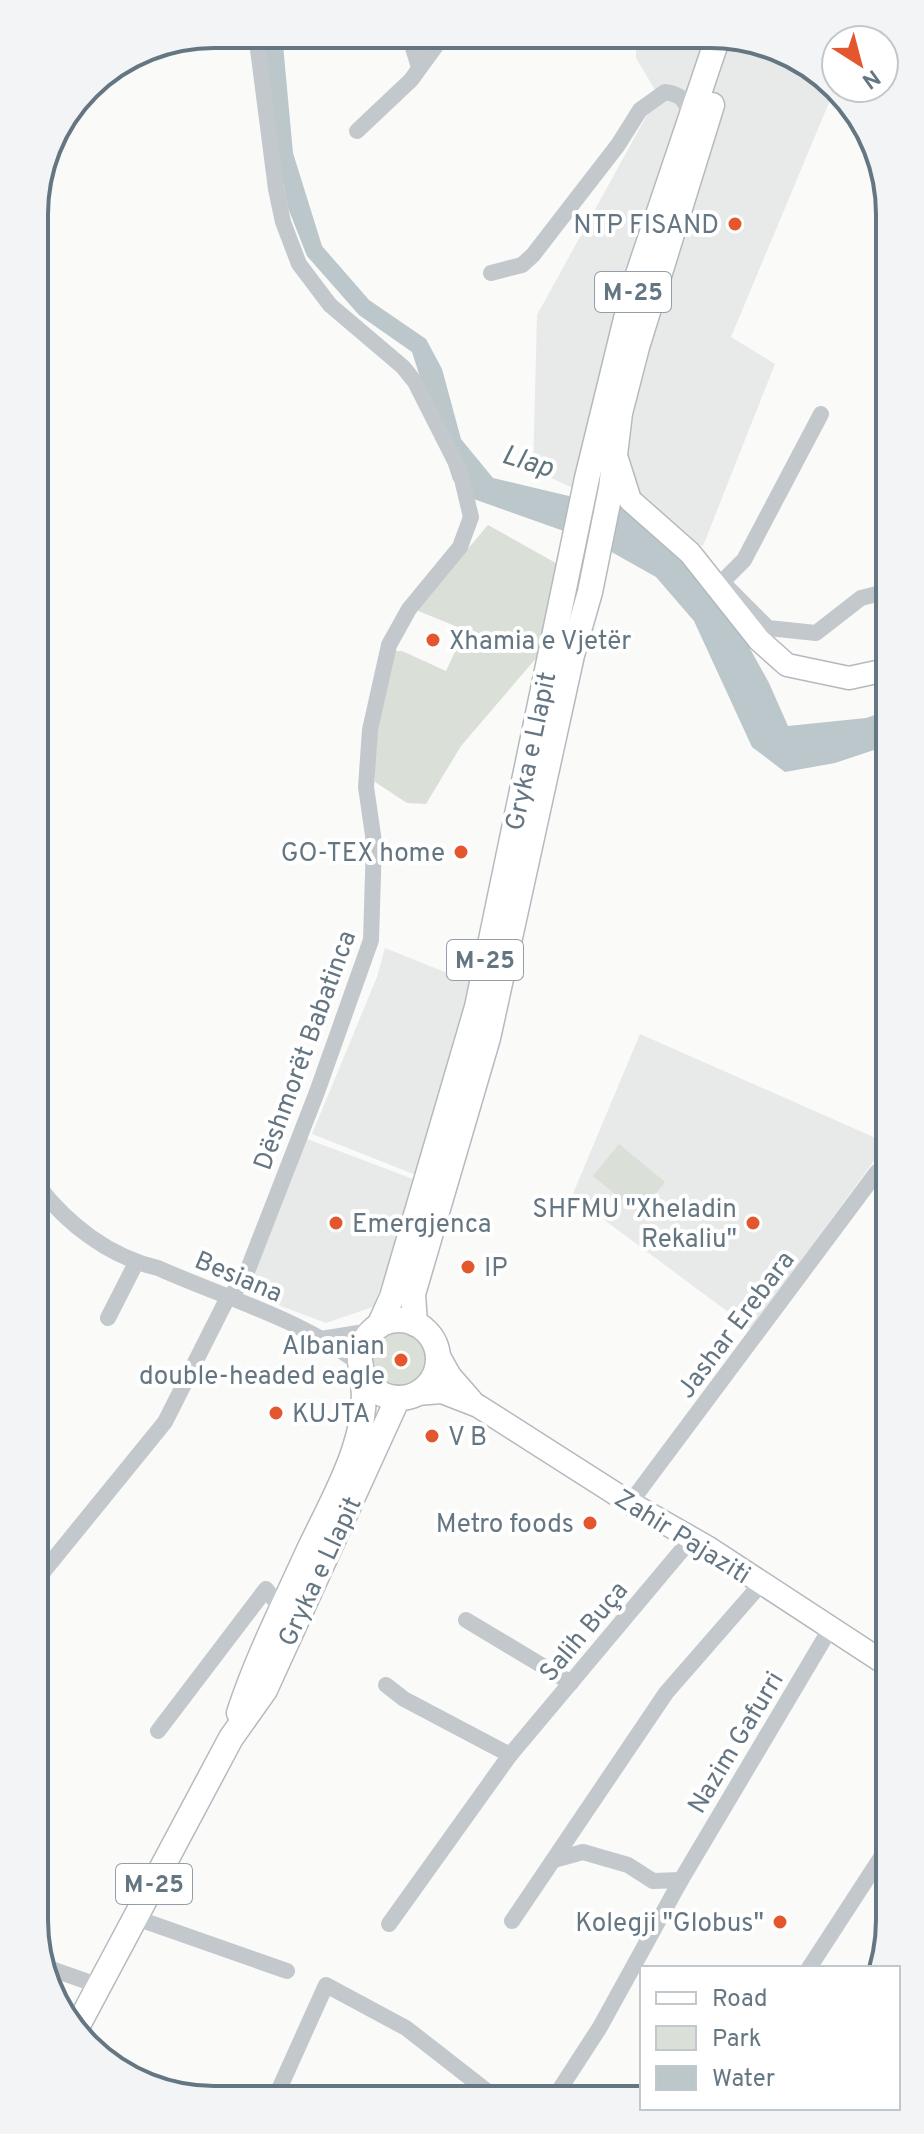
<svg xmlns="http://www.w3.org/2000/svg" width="924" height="2134" viewBox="0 0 924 2134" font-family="Overpass,sans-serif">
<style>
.built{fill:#e8e9e9}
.green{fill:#dadfd7}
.water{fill:#bbc7cb}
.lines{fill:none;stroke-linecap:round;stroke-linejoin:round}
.secondary-casing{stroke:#b3babf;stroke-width:25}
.primary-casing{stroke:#b5babe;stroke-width:27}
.street{stroke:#c3c8cc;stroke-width:16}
.secondary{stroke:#fff;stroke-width:22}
.primary{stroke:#fff;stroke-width:24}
.poi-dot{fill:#e4572e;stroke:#fff;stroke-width:3}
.labels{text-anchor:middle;stroke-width:8;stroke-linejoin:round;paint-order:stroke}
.shield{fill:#fff;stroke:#939fa8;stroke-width:2}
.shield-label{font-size:24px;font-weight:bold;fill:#657683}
.poi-label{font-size:26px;fill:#657683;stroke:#fff;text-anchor:end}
.street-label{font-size:26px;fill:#657683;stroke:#fff}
.water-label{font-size:28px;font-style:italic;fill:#60757c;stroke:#fff}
.rim{fill:none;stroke:#657683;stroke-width:4}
</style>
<rect width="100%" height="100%" fill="#fafaf8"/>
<g class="built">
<polygon points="636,37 746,38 836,86 731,337 775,364 703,546 533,470 537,315 658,95 636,58"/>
<polygon points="385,948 482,987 416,1175 312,1134 377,977"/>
<polygon points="640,1034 887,1143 751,1329 572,1196"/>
<polygon points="302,1137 421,1182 373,1307 326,1323 243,1292"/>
</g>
<g class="green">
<polygon points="488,525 563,567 550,642 461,746 426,804 407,803 375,782 372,759 395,651 402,651 446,671 465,630 416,610"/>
<polygon points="619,1144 665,1182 640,1214 593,1176"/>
<circle cx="400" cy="1359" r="28"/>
</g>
<polygon class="water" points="264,34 282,34 293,153 322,246 369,300 426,339 442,369 461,439 493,478 573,497 617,500 717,589 769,683 788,726 866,718 886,711 886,746 835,763 785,772 752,747 694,621 656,577 592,541 468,497 453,480 412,352 359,315 307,256 288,208 277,153"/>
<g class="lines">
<g class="secondary-casing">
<g id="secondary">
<polyline points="617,459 630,500 690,553 759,640 787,665 849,678 886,670"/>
<polyline points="437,1353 450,1376 471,1400"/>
<polyline points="416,1394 442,1392 478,1406 630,1503 707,1547 889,1666"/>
</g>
</g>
<g class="primary-casing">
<g id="primary">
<circle cx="399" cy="1359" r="39"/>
<polyline points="415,1324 413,1294 488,1038 572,655 590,592 611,488 620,413 637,347 712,105"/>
<polyline points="379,1326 392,1297 477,1007 587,478 634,286 718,37"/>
<path d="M239,1713C257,1658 283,1607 307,1554C333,1498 373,1436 362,1373"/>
<polyline points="76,2029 231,1738 265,1690 398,1398"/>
</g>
</g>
<g class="street">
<polyline points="409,35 419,67"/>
<polyline points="357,131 411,80 443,36"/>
<path d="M491,273L522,265L533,255L618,145L640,110L665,92C682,94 685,101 691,116"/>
<polyline points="821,414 744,560 722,582 768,628 816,633 861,598 885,592"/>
<path d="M38,1186C68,1225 110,1257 158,1268C225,1298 301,1319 360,1364"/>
<polyline points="108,1318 136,1263"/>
<polyline points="321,1339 371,1331"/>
<polyline points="630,1503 877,1172 887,1181"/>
<polyline points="39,1577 165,1422 227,1299 243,1282 317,1092 371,940 374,842 366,787 370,730 389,645 409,609 460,547 471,517 460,471 415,382 403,367 330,305 299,264 283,222 276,189 256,34"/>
<polyline points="466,1620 571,1683"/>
<polyline points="386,1685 404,1699 510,1755"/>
<polyline points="158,1731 266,1589 281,1609"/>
<polyline points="554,1860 583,1852 628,1865 653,1881 681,1880"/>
<polyline points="136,1918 287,1971"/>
<polyline points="512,1921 666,1693 761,1584"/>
<polyline points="389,1924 510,1755 692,1538"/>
<polyline points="40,1965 100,1986"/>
<polyline points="809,1968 889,1845"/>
<polyline points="556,2095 600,2027 681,1880 830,1629"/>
<polyline points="276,2096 326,1985 406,2028 492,2095"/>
</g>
<use href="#secondary" class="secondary"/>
<use href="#primary" class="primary"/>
</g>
<g class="poi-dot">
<circle cx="735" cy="224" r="8"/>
<circle cx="433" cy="640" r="8"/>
<circle cx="461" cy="852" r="8"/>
<circle cx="336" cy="1223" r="8"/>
<circle cx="753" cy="1223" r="8"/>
<circle cx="468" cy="1267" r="8"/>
<circle cx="401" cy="1360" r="8"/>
<circle cx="276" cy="1413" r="8"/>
<circle cx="432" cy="1436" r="8"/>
<circle cx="590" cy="1523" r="8"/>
<circle cx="780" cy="1922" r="8"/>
</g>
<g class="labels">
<g class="shield">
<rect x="595" y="272" width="76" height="40" rx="6"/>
<rect x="447" y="940" width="76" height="40" rx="6"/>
<rect x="116" y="1864" width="76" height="40" rx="6"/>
</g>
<g class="shield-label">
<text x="633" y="300">M-25</text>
<text x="485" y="968">M-25</text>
<text x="154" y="1892">M-25</text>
</g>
<g class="poi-label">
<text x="719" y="233">NTP FISAND</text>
<text x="449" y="649" text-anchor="start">Xhamia e Vjetër</text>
<text x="445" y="861">GO-TEX home</text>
<text x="737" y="1217">SHFMU "Xheladin<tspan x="737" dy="30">Rekaliu"</tspan></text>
<text x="352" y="1232" text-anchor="start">Emergjenca</text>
<text x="484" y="1276" text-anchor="start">IP</text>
<text x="385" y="1354">Albanian<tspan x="385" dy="30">double-headed eagle</tspan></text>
<text x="292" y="1422" text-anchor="start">KUJTA</text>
<text x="448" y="1445" text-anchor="start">V B</text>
<text x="574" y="1532">Metro foods</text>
<text x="764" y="1931">Kolegji "Globus"</text>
</g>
<g class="street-label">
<text transform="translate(530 751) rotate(-78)" y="9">Gryka e Llapit</text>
<text transform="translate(304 1050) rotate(-70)" y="9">Dëshmorët Babatinca</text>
<text transform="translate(239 1276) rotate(23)" y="9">Besiana</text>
<text transform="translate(735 1324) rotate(-53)" y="9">Jashar Erebara</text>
<text transform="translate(683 1536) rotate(32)" y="9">Zahir Pajaziti</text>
<text transform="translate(319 1571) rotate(-65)" y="9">Gryka e Llapit</text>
<text transform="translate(583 1631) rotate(-50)" y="9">Salih Buça</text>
<text transform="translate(735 1742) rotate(-59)" y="9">Nazim Gafurri</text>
</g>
<g class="water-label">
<text transform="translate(528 460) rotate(17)" y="10">Llap</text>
</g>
</g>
<path d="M0 0H924V2134H0ZM214 48H710A166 166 0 0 1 876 214V1920A166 166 0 0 1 710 2086H214A166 166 0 0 1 48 1920V214A166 166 0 0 1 214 48Z" fill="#f3f4f5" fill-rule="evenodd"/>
<path class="rim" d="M214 48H710A166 166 0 0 1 876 214V1920A166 166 0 0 1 710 2086H214A166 166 0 0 1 48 1920V214A166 166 0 0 1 214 48Z"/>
<rect x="640" y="1966" width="260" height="144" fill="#ffffff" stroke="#c1c8cd" stroke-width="2"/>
<rect x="656" y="1992" width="40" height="12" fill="#ffffff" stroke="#c1c8cd" stroke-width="2"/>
<text x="712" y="2006" font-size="24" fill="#657683">Road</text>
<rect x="656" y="2026" width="40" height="24" fill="#dadfd7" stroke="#c1c8cd" stroke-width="2"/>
<text x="712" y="2046" font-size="24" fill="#657683">Park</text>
<rect x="656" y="2066" width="40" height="24" fill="#bbc7cb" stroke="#c1c8cd" stroke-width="2"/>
<text x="712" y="2086" font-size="24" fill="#657683">Water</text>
<g transform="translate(860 64) rotate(144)"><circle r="38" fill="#ffffff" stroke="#c1c8cd" stroke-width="2"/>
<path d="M0-6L14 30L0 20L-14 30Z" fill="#e4572e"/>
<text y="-12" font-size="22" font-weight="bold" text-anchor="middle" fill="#657683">N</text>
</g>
</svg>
